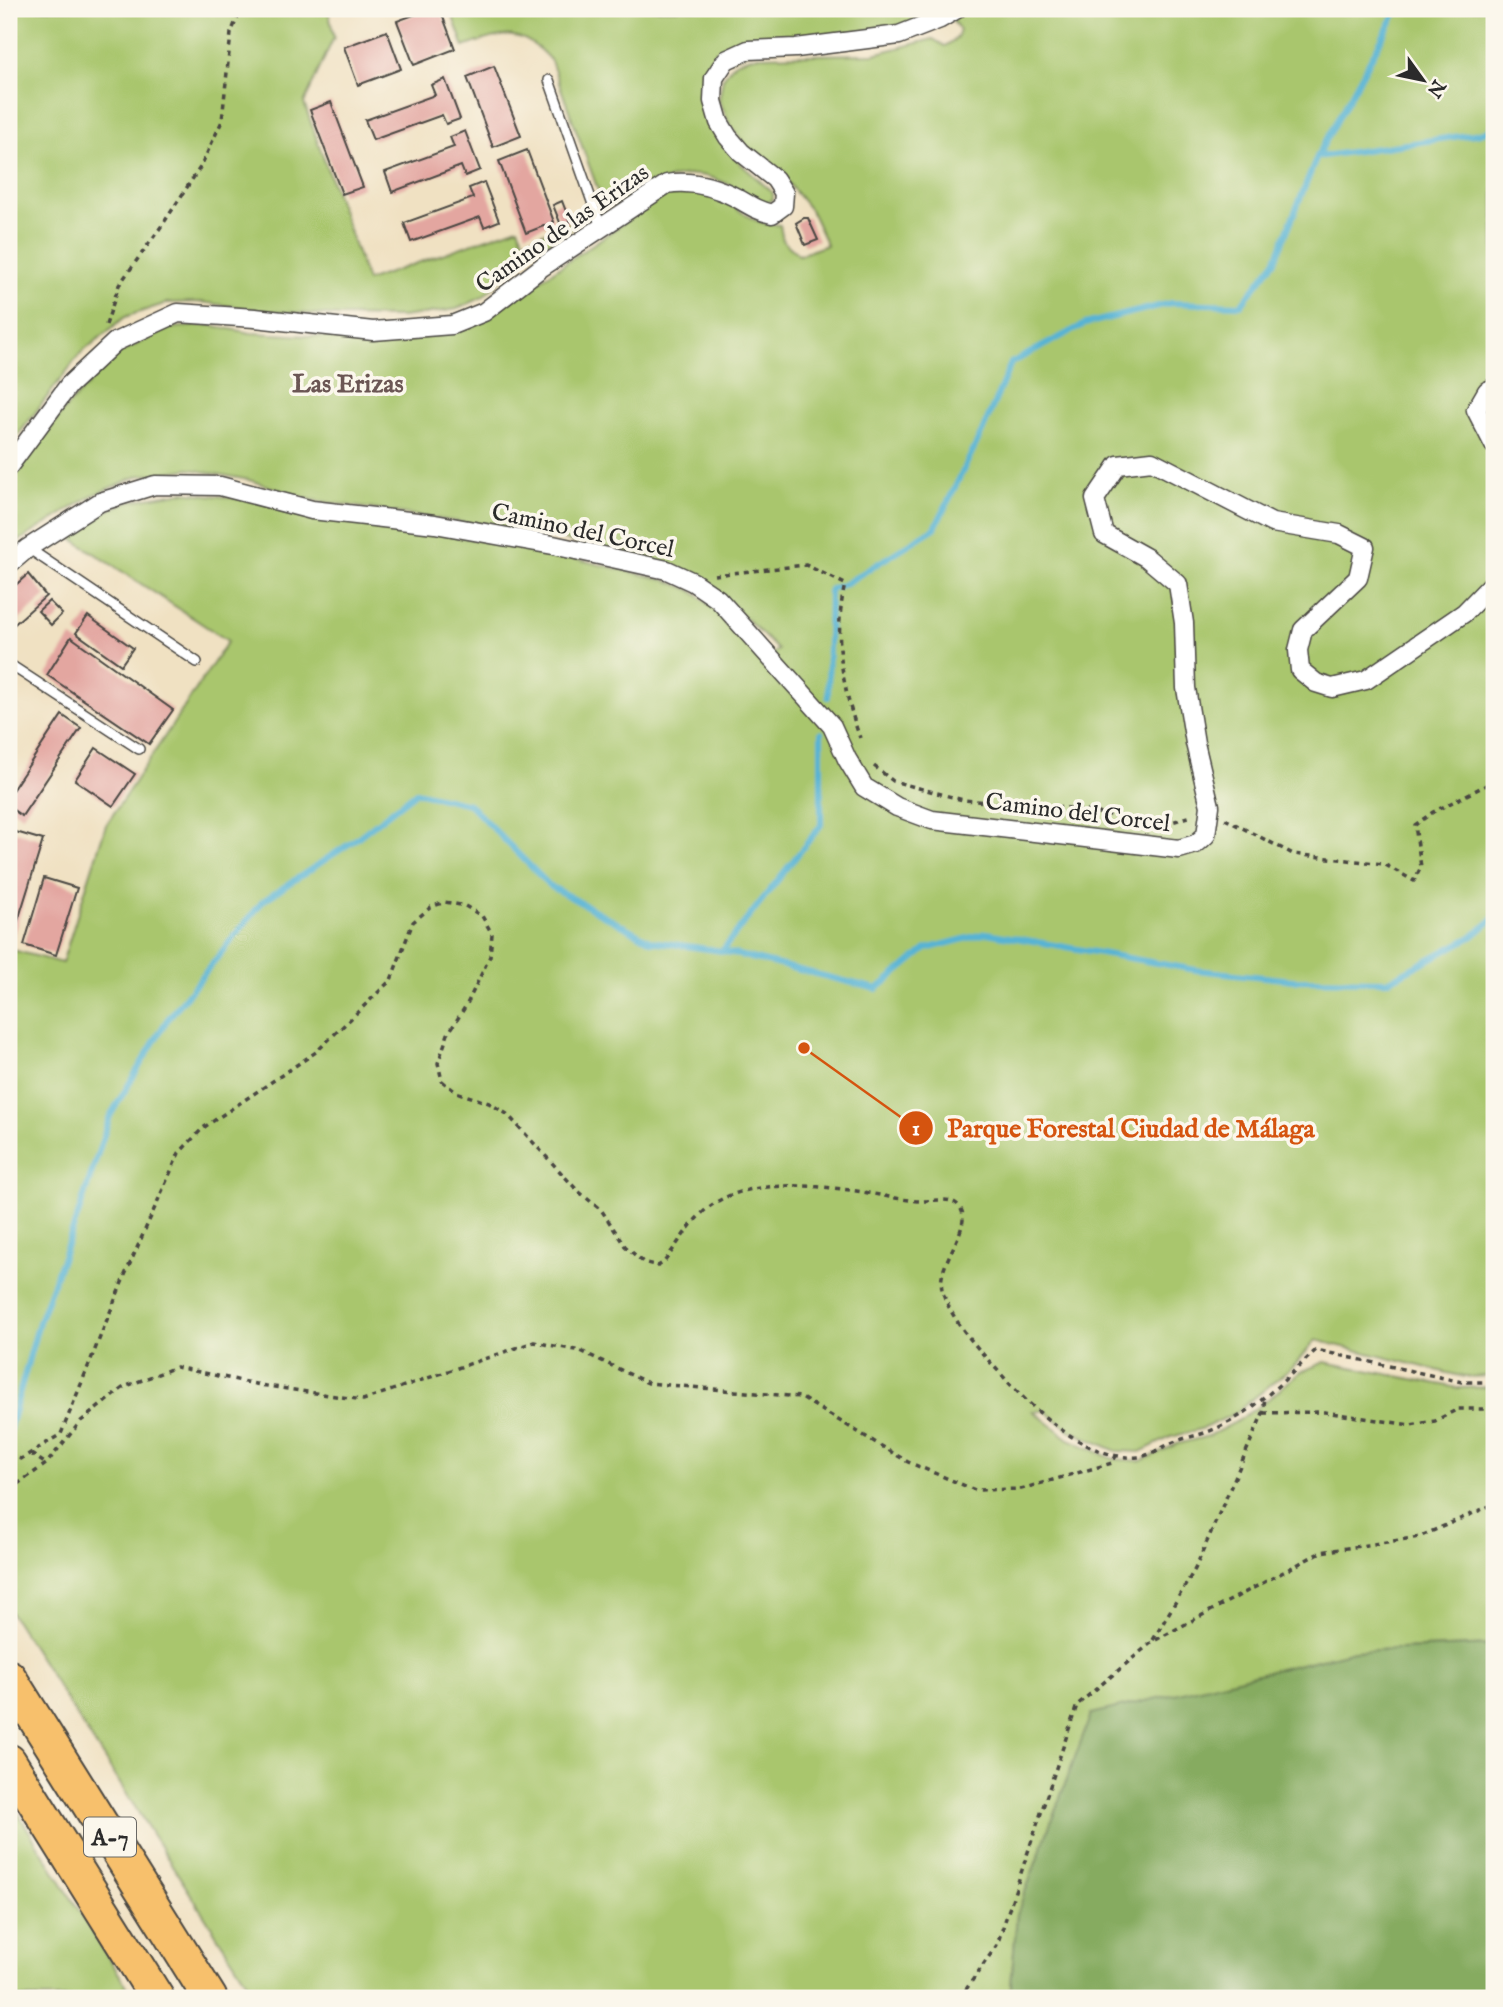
<svg xmlns="http://www.w3.org/2000/svg" width="1503" height="2007" viewBox="0 0 1503 2007" font-family="'IM FELL English',serif">
<style>
.green{fill:#a9c66d;stroke:#6a784c;stroke-width:2}
.forest{fill:#86ab60;stroke:#586b46;stroke-width:2}
.lines{fill:none;stroke-linecap:round;stroke-linejoin:round}
.stream{stroke:#56b3d4;stroke-width:6}
.building{fill:#e3a6a0}
.service-casing{stroke:#494642;stroke-width:12}
.minor-casing{stroke:#494642;stroke-width:21}
.motorway-casing{stroke:#494642;stroke-width:37}
.path{stroke:#494642;stroke-width:3.5;stroke-dasharray:5 5;stroke-linecap:butt}
.service{stroke:#fff;stroke-width:9}
.minor{stroke:#fff;stroke-width:18}
.motorway{stroke:#f7c06c;stroke-width:33}
.labels{text-anchor:middle;stroke-width:7;stroke-linejoin:round;paint-order:stroke}
.shield{fill:#fbf7ec;stroke:#696865;stroke-width:2}
.shield-label{font-size:23px;font-weight:bold;fill:#2b2b2b}
.street-label{font-size:24px;fill:#2b2b2b;stroke:#fbf7ec}
.neighbourhood-label{font-size:26px;font-weight:bold;fill:#6b5654;stroke:#fbf7ec}
.leader{fill:none;stroke:#d5540f;stroke-width:2.5}
.callout-dot{fill:#d5540f;stroke:#fbf7ec;stroke-width:2.5}
.mark-label{font-size:21px;text-anchor:middle;font-weight:bold;fill:#fff}
.callout-label{font-size:26px;text-anchor:middle;font-weight:bold;fill:#d5540f;stroke:#fbf7ec;stroke-width:7;stroke-linejoin:round;paint-order:stroke}
</style>
<rect width="100%" height="100%" fill="#fbf7ec"/>
<filter id="ink" filterUnits="userSpaceOnUse"><feTurbulence type="fractalNoise" baseFrequency=".0143" numOctaves="2"/><feDisplacementMap in="SourceGraphic" scale="14" xChannelSelector="R" yChannelSelector="G"/><feConvolveMatrix kernelMatrix="1 2 1 2 8 2 1 2 1" color-interpolation-filters="sRGB"/></filter>
<filter id="wash" filterUnits="userSpaceOnUse"><feTurbulence type="fractalNoise" baseFrequency=".00686" numOctaves="4" result="noise"/><feDisplacementMap in="SourceGraphic" scale="28" xChannelSelector="R" yChannelSelector="G"/><feGaussianBlur stdDeviation="1.57" result="paint"/><feColorMatrix in="noise" values="0 0 0 0 0 0 0 0 0 0 0 0 0 0 0 0 0 1.4 0 .05"/><feComposite in="paint" operator="in"/></filter>
<g filter="url(#wash)">
<rect width="100%" height="100%" fill="#f0e1c2"/>
<g class="green">
<polygon points="9,9 328,9 334,37 304,103 367,281 518,227 524,241 577,219 570,230 524,256 483,297 457,309 402,317 338,316 259,310 201,302 167,303 125,317 80,354 9,447"/>
<path d="M450,9H1494V1376L1464,1377L1316,1340L1295,1365L1234,1414L1204,1428L1171,1437L1140,1452L1116,1451L1071,1431L1045,1411H1033L1069,1439L1113,1459L1141,1461L1177,1444L1209,1436L1234,1423L1266,1401L1300,1372L1325,1362L1458,1388L1494,1387V1645L1354,1651L1017,1914L1010,1998H257L9,1610V949L62,963L106,825L228,641L65,534L87,519L130,501L183,492L243,499L551,553L665,580L691,590L716,610L762,660L778,650L717,590L553,536L312,500L249,480L190,469L138,476L93,495L9,547V485L63,411L117,354L170,328L209,325L251,333L406,341L473,326L665,195C686,191 705,190 725,201C747,214 752,224 780,225L783,241L799,255L827,245L811,211L785,179L757,159L731,127L719,100L723,78L735,62L755,56L874,54L933,39L945,46L957,38L960,30L943,9L912,23L861,38L768,44L710,68L724,144L741,164L773,193V199L765,204C745,194 721,177 698,175C668,173 641,192 615,205L602,201L551,61C521,26 503,33 464,47Z"/>
<polygon points="9,1799 134,1998 9,1998"/>
</g>
<polygon class="forest" points="1494,1645 1494,1986 1483,1998 1010,1998 1017,1914 1091,1714 1354,1651"/>
<g class="lines">
<g class="stream">
<polyline points="1317,157 1481,133 1494,128"/>
<polyline points="828,697 830,589 845,584 935,528 982,432 1011,363 1085,324 1171,303 1241,305 1275,261 1317,157 1398,9"/>
<polyline points="722,951 821,825 821,733"/>
<polyline points="9,1431 39,1322 78,1215 110,1116 167,1020 263,901 352,842 416,792 469,804 550,886 651,941 722,951 877,989 926,949 987,933 1196,970 1293,980 1388,981 1473,936 1494,918"/>
</g>
</g>
<g id="blocks">
<g class="building">
<polygon points="430,9 440,9 455,49 414,65 397,21"/>
<polygon points="387,31 401,69 358,85 344,47"/>
<polygon points="494,66 521,136 493,147 467,77"/>
<polygon points="445,79 460,119 446,124 442,115 373,140 365,120 435,95 431,85"/>
<polygon points="331,102 363,187 342,194 310,110"/>
<polygon points="465,131 480,170 465,176 461,166 392,192 385,172 454,147 450,137"/>
<polygon points="527,150 554,222 526,233 499,161"/>
<polygon points="484,182 499,221 484,227 480,217 411,242 404,223 473,198 469,188"/>
<polygon points="562,201 570,222 561,225 553,205"/>
<polygon points="804,218 808,218 818,240 805,245 796,223"/>
<polygon points="28,574 46,596 9,629 9,591"/>
<polygon points="49,601 62,614 51,625 38,611"/>
<polygon points="88,616 133,648 121,665 76,633"/>
<polygon points="71,637 173,710 149,744 47,675"/>
<polygon points="62,715 81,728 22,816 9,807 9,795"/>
<polygon points="96,748 135,774 113,806 75,780"/>
<polygon points="9,830 43,840 12,940 9,939"/>
<polygon points="44,878 77,888 56,955 24,945"/>
</g>
</g>
</g>
<g filter="url(#ink)">
<use href="#blocks" fill-opacity="0" stroke="#494642" stroke-width="2"/>
<g class="lines">
<g class="service-casing">
<g id="service">
<polyline points="549,80 601,227"/>
<polyline points="28,548 197,662"/>
<polyline points="9,664 139,749"/>
</g>
</g>
<g class="minor-casing">
<g id="minor">
<polyline points="1494,388 1487,391 1476,410 1494,445"/>
<path d="M9,466L69,385L115,342L178,313L255,318L373,331L452,325L484,312L542,267L667,184C692,180 714,186 737,198C749,205 758,211 772,214L783,206L784,193L775,179L741,152L728,137L719,122L713,101L714,78L726,60L748,50L796,48L899,35L940,19L957,9"/>
<polyline points="9,564 28,548 100,502 155,485 220,486 312,510 435,524 553,545 667,570 693,582 718,599 832,726 847,759 864,787 897,807 932,820 1179,849 1196,844 1206,835 1210,806 1195,743 1186,688 1184,623 1178,584 1147,558 1104,534 1095,499 1118,465 1152,461 1272,523 1339,534 1365,547 1358,578 1303,630 1298,650 1300,670 1316,683 1332,688 1366,680 1464,613 1494,582"/>
</g>
</g>
<g class="motorway-casing">
<g id="motorway">
<polyline points="9,1677 210,1998"/>
<polyline points="9,1761 157,1998"/>
</g>
</g>
<g class="path">
<polyline points="106,325 119,285 163,224 201,166 222,121 231,33 241,9"/>
<path d="M714,575L806,565L845,584C833,637 842,687 860,738"/>
<polyline points="874,766 893,781 963,800 1068,808 1165,824 1192,816"/>
<polyline points="1225,819 1293,854 1384,864 1414,881 1421,867 1415,825 1433,812 1494,781"/>
<polyline points="1263,1413 1325,1412 1410,1425 1435,1421 1458,1409 1487,1409 1494,1406"/>
<polyline points="31,1454 46,1464"/>
<path d="M9,1456L21,1459L61,1434L125,1275L179,1153L203,1128L316,1052L391,980L413,922L431,907L445,902L465,906L482,916L492,934L490,956L467,1004L448,1034L438,1063L442,1081L456,1092L489,1103L507,1114L577,1190L602,1211L625,1246L643,1262L658,1266L664,1262C680,1241 696,1212 720,1200C755,1181 811,1185 850,1190C872,1193 895,1199 918,1201C929,1202 950,1196 958,1205C977,1224 936,1262 942,1289C950,1322 987,1358 1009,1383C1039,1415 1091,1461 1138,1457C1151,1456 1164,1445 1177,1441C1187,1437 1197,1436 1207,1432C1250,1417 1284,1380 1316,1350L1462,1382H1494"/>
<polyline points="9,1490 46,1464 81,1421 124,1387 176,1367 260,1385 363,1400 534,1342 581,1351 648,1383 800,1397 908,1462 975,1490 1021,1489 1112,1463 1116,1456"/>
<polyline points="1153,1640 1195,1569 1263,1413 1265,1397"/>
<polyline points="1491,1928 1494,1917"/>
<polyline points="960,1998 997,1945 1077,1705 1152,1642 1321,1552 1419,1537 1494,1504"/>
</g>
<use href="#service" class="service"/>
<use href="#minor" class="minor"/>
<use href="#motorway" class="motorway"/>
</g>
</g>
<g class="labels">
<rect class="shield" x="84" y="1817.5" width="52" height="39" rx="5"/>
<g class="shield-label">
<text x="110" y="1845">A-7</text>
</g>
<g class="street-label">
<text transform="translate(562 228) rotate(-35)" y="8">Camino de las Erizas</text>
<text transform="translate(583 530) rotate(12)" y="8">Camino del Corcel</text>
<text transform="translate(1078 812) rotate(7)" y="8">Camino del Corcel</text>
</g>
<g class="neighbourhood-label">
<text x="348" y="392">Las Erizas</text>
</g>
</g>
<path class="leader" d="M804 1048L916 1128"/>
<g class="callout-dot">
<circle cx="804" cy="1048" r="7"/>
<circle cx="916" cy="1128" r="18"/>
</g>
<g class="mark-label">
<text x="916" y="1135">1</text>
</g>
<g class="callout-label">
<text x="1131" y="1137">Parque Forestal Ciudad de Málaga</text>
</g>
<rect width="1503" height="2007" fill="none" stroke="#fbf7ec" stroke-width="35"/>
<g transform="translate(1423 80) rotate(123)" stroke="#fbf7ec" stroke-width="5" paint-order="stroke">
<path d="M0-5L12 26L0 18L-12 26Z" fill="#2b2b2b"/>
<text y="-10" font-size="19" font-weight="bold" text-anchor="middle" fill="#2b2b2b">N</text>
</g>
</svg>
